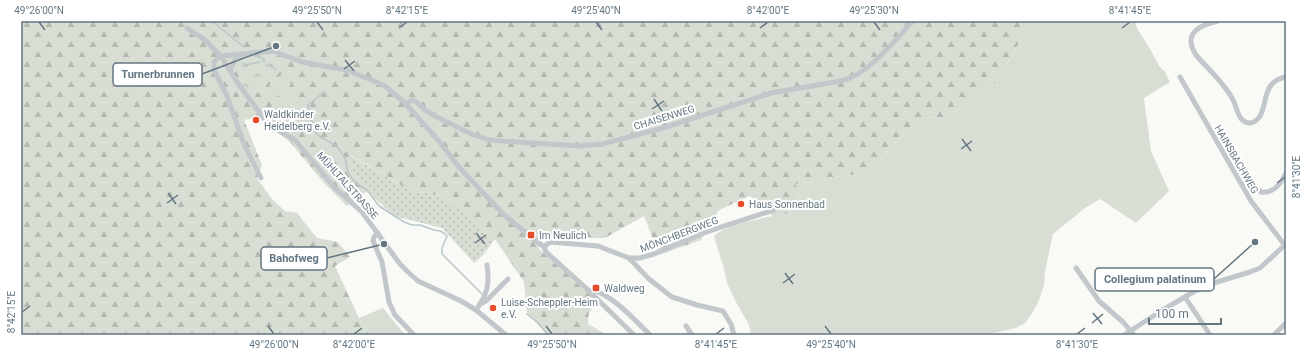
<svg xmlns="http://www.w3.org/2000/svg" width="1307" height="356" viewBox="0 0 1307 356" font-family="Roboto,sans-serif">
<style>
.grass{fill:url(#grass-dots)}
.forest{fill:url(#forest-firs)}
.park{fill:url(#park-tufts)}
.garden{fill:#d9ded5}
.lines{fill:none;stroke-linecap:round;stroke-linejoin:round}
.stream{stroke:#b9c7ca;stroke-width:1.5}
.minor{stroke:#c2c7cb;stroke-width:5}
.ticks{fill:none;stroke:#637682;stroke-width:1.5}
.poi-dot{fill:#e84c28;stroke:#fff;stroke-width:1.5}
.labels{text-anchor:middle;stroke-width:4;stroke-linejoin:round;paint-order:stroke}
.poi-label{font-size:10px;fill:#637682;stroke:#fff;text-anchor:start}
.street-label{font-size:10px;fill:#637682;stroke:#fff}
.leader{fill:none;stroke:#637682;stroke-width:1.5}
.callout-dot{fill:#637682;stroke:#fff;stroke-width:1.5}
.callout{fill:#fff;stroke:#637682;stroke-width:1.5}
.callout-label{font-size:11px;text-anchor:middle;font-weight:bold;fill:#637682}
.neatline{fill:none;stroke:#637682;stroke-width:1.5}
.ticks-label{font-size:10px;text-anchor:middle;fill:#637682}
</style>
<defs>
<pattern id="grass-dots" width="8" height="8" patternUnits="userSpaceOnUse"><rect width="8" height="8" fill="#d9ded5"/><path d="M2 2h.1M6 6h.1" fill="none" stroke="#b4b9b2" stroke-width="1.8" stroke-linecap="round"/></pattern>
<pattern id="forest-firs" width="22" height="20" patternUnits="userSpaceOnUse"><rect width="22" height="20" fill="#d9ded5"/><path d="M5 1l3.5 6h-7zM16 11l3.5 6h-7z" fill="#b4b9b2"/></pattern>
<pattern id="park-tufts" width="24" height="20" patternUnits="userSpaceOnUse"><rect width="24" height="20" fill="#d9ded5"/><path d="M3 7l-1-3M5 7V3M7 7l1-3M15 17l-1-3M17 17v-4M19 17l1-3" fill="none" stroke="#b4b9b2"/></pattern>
</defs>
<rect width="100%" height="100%" fill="#f9f9f6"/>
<polygon class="grass" points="349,155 414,193 431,192 451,203 495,239 483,255 474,263 442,228 394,216 367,191 355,177"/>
<polygon class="forest" points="21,21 1029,21 1022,38 996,82 976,99 945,117 919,118 869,172 796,184 803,214 777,220 750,196 719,210 701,240 659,255 644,216 605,238 542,238 539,242 539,249 598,302 589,312 588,324 607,335 548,335 527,313 524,282 495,239 451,203 431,192 414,193 350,155 355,177 367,191 347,206 324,183 290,142 258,117 244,120 262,165 257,178 272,199 285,211 297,213 317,238 338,242 350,257 335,266 359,318 370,335 21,335"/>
<polygon class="park" points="262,54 268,56 280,65 279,70 262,85 265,90 260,94 255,91 249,96 242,85 239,74 244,62 251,55"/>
<g class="garden">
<path d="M1029,21H1135L1137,28L1150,49L1159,66L1165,72L1170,82L1144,98L1151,151L1169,191L1136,223L1100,199L1085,208L1053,234L1045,271L1044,285L1039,300L1033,312L1025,323L1016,328L985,335H751L749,325L736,302L727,283L724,269L714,236C730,222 780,215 802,210L796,184L869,172L919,118L945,117L976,99L996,82L1022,38Z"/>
<polygon points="282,74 291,84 288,88 301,104 292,111 269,85"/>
<polygon points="383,308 405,335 370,335 359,318"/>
</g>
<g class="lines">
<g class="stream">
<polyline points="212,21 244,47"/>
<polyline points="255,55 264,59 264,62"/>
<polyline points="242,63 245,65 260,62"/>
<polyline points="269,64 276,70"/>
<polyline points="307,105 310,110 310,118 313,123 314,131 319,136 333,144 339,149 345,158 347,168 350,176 358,185 367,190 379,206 404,222 412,225 420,225 434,230 440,231 444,233 447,236 442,248 442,254 482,294"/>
<polyline points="308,105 324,92"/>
<polyline points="527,314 538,323 548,335"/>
</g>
<g class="minor">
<path d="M1218,21C1200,25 1182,33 1196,55C1208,69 1223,82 1232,98C1238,108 1237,123 1251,123C1272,117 1256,82 1286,77"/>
<polyline points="187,28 205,40 221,56 237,82 265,120 269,125 295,140 335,188 362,212 400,264 408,272 418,281 461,301 476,310 506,335"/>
<polyline points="221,56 273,51 302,62 346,70 374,81 385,86 406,104 438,140 458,166 504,215 544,247 546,252 587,289 634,335"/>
<polyline points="222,57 218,58 214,62 214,70 227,96 244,144 261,178"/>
<polyline points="230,70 235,60 243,54"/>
<polyline points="1180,77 1251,201 1286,247"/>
<path d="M406,104L412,100L415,101L425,110L435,116L471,134L489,140L579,146L602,144L663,128L771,93L841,81C868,75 894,41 913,21"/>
<path d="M1242,184L1247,181H1250L1261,192C1274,194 1281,183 1286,173"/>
<polyline points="378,233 374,237 373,241 382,262 389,302 395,315 414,335"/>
<polyline points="544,247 550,242 598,246 629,258 640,258 654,254 706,232 774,210"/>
<polyline points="629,258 649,279 672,297 697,305 723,311 731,324 734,335"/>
<polyline points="1076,268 1099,301 1123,322 1134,335"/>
<path d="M590,291C607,289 638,323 650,335"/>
<polyline points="1185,297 1210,335"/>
<polyline points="480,304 486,301 508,279"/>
<path d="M476,310C487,295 490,284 487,265"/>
<polyline points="686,326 692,335"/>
<polyline points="1124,335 1161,311 1195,291 1217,282 1250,272 1260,268 1286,244"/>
<polyline points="1274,335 1286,323"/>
</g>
</g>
<path class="ticks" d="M39,22L45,30M317,22L323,30M596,22L602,30M874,22L880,30M399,28L407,22M760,28L768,22M1122,28L1130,22M345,60L354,71M344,69L355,61M654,99L662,111M652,109L664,101M962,139L971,151M961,149L972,141M1277,183L1285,177M168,193L176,204M167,203L178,195M476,233L485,244M475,243L486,235M785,273L793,284M783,283L795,274M22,312L30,306M1093,313L1102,324M1092,323L1103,314M268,326L274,334M546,326L552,334M825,326L831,334M354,334L362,328M716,334L724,328M1077,334L1085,328"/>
<g class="poi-dot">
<circle cx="256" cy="120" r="4"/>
<circle cx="741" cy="204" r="4"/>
<rect x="527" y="231" width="8" height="8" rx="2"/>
<rect x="592" y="284" width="8" height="8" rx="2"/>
<circle cx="493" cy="308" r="4"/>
</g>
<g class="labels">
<g class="poi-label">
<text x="264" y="118">Waldkinder<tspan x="264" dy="12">Heidelberg e.V.</tspan></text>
<text x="749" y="208">Haus Sonnenbad</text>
<text x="539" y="239">Im Neulich</text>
<text x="604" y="292">Waldweg</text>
<text x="501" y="306">Luise-Scheppler-Heim<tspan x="501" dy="12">e.V.</tspan></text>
</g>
<g class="street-label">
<text transform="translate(664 117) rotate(-17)" y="4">CHAISENWEG</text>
<text transform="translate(1237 159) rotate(60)" y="4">HAINSBACHWEG</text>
<text transform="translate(348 185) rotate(48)" y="4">MÜHLTALSTRASSE</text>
<text transform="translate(679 234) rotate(-21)" y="4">MÖNCHBERGWEG</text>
</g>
</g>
<path class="leader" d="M276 46L202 74M384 244L327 258M1255 242L1214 279"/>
<g class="callout-dot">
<circle cx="276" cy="46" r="4"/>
<circle cx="384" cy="244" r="4"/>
<circle cx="1255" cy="242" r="4"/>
</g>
<g class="callout">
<rect x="113" y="63" width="89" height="23" rx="4"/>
<rect x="261" y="247" width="66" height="23" rx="4"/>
<rect x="1095" y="268" width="119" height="23" rx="4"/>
</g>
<g class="callout-label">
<text x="158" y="78">Turnerbrunnen</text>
<text x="294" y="262">Bahofweg</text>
<text x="1155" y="283">Collegium palatinum</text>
</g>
<rect width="1307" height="356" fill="none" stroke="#ffffff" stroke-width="44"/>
<path d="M1149 318v6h72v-6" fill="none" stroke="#637682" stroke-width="2"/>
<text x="1155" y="318" font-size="12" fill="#637682" stroke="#ffffff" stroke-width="3" paint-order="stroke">100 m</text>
<rect x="22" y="22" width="1263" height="312" class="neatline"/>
<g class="ticks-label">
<text x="39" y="14">49°26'00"N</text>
<text x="317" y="14">49°25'50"N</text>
<text x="407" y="14">8°42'15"E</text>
<text x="596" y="14">49°25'40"N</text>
<text x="768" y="14">8°42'00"E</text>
<text x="874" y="14">49°25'30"N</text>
<text x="1130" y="14">8°41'45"E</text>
<text transform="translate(1296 177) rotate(-90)" y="4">8°41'30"E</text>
<text transform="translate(11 312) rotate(-90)" y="4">8°42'15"E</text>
<text x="274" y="348">49°26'00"N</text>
<text x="354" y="348">8°42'00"E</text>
<text x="552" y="348">49°25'50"N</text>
<text x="716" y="348">8°41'45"E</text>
<text x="831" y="348">49°25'40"N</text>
<text x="1077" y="348">8°41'30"E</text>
</g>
</svg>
